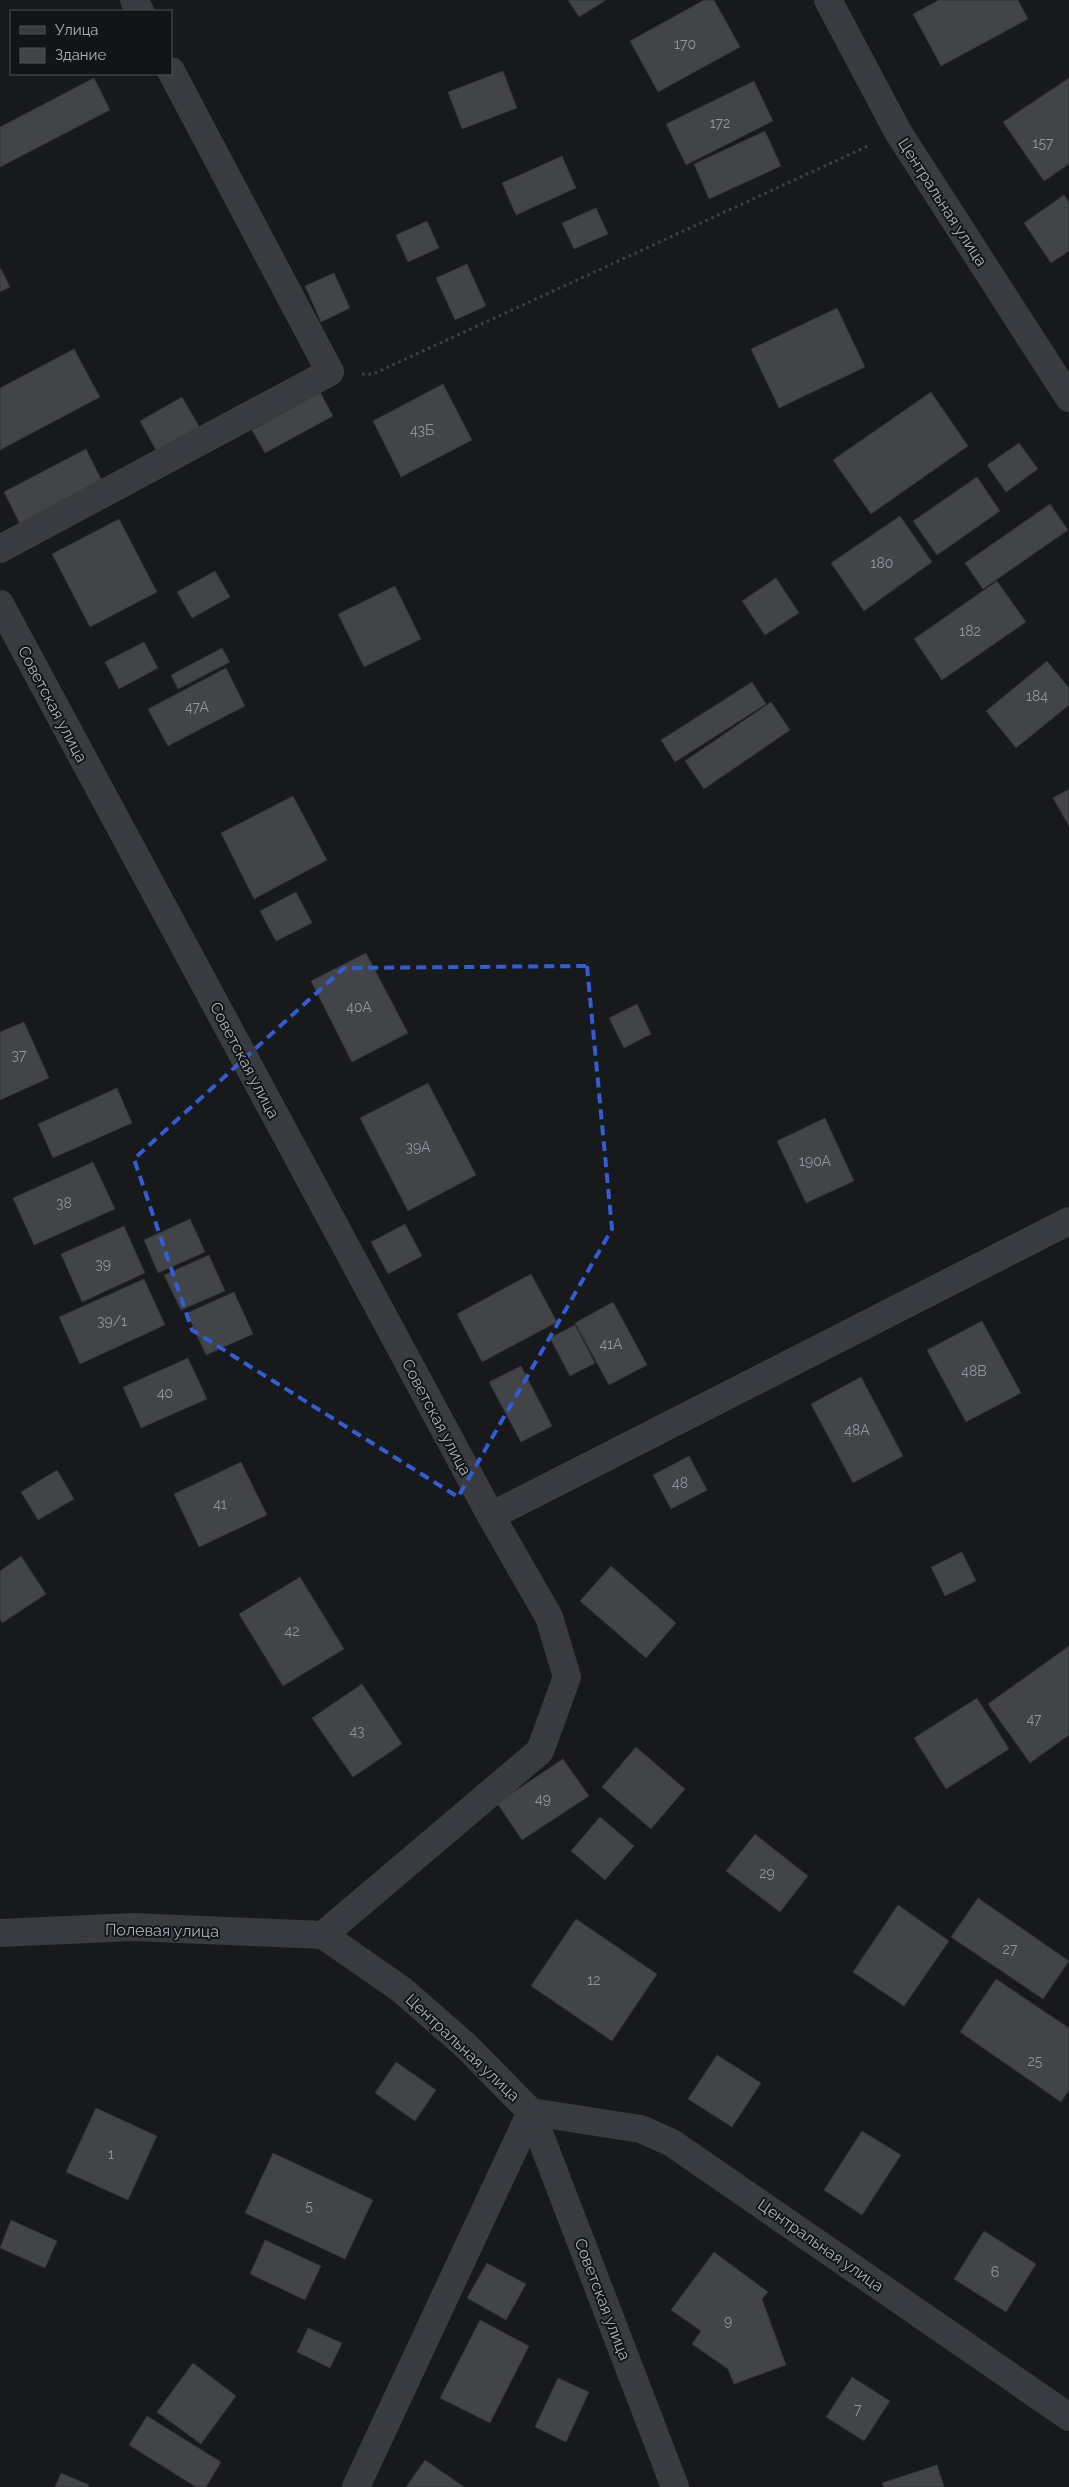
<svg xmlns="http://www.w3.org/2000/svg" width="1069" height="2487" viewBox="0 0 1069 2487" font-family="Raleway,sans-serif">
<style>
.building{fill:#424448;stroke:#323337}
.lines{fill:none;stroke-linecap:round;stroke-linejoin:round}
.path{stroke:#3f4247;stroke-width:3;stroke-dasharray:2.5 4;stroke-linecap:butt}
.minor{stroke:#393b40;stroke-width:28}
.tertiary{stroke:#393b40;stroke-width:28}
.marked{fill:none;stroke:#325dd4;stroke-width:4;stroke-dasharray:10 6;stroke-linejoin:round}
.labels{text-anchor:middle;stroke-width:4;stroke-linejoin:round;paint-order:stroke}
.number-label{font-size:14px;fill:#90969f}
.street-label{font-size:16px;fill:#aab1bc;stroke:#131416}
</style>
<rect width="100%" height="100%" fill="#18191b"/>
<g class="building">
<polygon points="568,0 606,0 579,17"/>
<polygon points="704,0 714,0 740,47 658,92 630,41"/>
<polygon points="939,0 1018,0 1028,19 941,66 913,14"/>
<polygon points="503,71 517,108 462,129 448,92"/>
<polygon points="94,78 110,110 0,167 0,127"/>
<polygon points="1069,78 1069,164 1044,181 1003,122"/>
<polygon points="754,81 773,121 686,165 666,124"/>
<polygon points="765,131 781,166 709,199 694,164"/>
<polygon points="562,156 576,188 516,215 502,183"/>
<polygon points="1064,195 1069,202 1069,251 1051,263 1024,223"/>
<polygon points="596,208 608,234 574,249 562,223"/>
<polygon points="427,221 439,248 408,262 396,235"/>
<polygon points="467,264 486,306 455,320 436,278"/>
<polygon points="0,267 10,287 0,292"/>
<polygon points="334,273 350,308 321,322 305,286"/>
<polygon points="837,308 865,367 779,408 751,349"/>
<polygon points="74,349 100,397 0,450 0,388"/>
<polygon points="443,384 472,440 401,477 373,421"/>
<polygon points="320,392 333,416 265,453 252,430"/>
<polygon points="931,392 968,446 871,514 833,460"/>
<polygon points="182,397 200,428 157,452 140,421"/>
<polygon points="1019,443 1038,469 1006,492 987,465"/>
<polygon points="86,449 102,481 20,524 4,492"/>
<polygon points="977,477 1000,511 937,555 913,521"/>
<polygon points="1050,504 1068,530 983,589 965,563"/>
<polygon points="900,516 932,562 864,611 831,563"/>
<polygon points="119,519 157,592 90,627 52,554"/>
<polygon points="215,571 230,597 192,618 177,592"/>
<polygon points="776,578 799,613 765,635 742,601"/>
<polygon points="997,581 1026,622 942,680 914,639"/>
<polygon points="395,586 421,639 364,667 338,614"/>
<polygon points="144,642 158,668 119,689 105,662"/>
<polygon points="222,648 230,662 178,689 171,675"/>
<polygon points="1047,661 1069,688 1069,705 1016,748 986,711"/>
<polygon points="226,668 245,706 168,746 148,709"/>
<polygon points="752,682 766,704 675,762 661,740"/>
<polygon points="771,702 790,730 704,789 685,761"/>
<polygon points="1069,789 1069,826 1053,798"/>
<polygon points="293,796 327,860 254,899 221,833"/>
<polygon points="296,892 312,923 276,941 260,911"/>
<polygon points="366,953 408,1033 352,1062 311,981"/>
<polygon points="637,1004 651,1034 624,1048 609,1018"/>
<polygon points="24,1022 49,1078 0,1100 0,1032"/>
<polygon points="428,1083 476,1175 408,1211 360,1118"/>
<polygon points="117,1088 132,1123 53,1158 38,1124"/>
<polygon points="825,1118 854,1181 806,1203 777,1141"/>
<polygon points="93,1162 115,1209 34,1245 13,1198"/>
<polygon points="190,1219 205,1252 158,1273 144,1240"/>
<polygon points="405,1224 422,1256 388,1274 371,1242"/>
<polygon points="124,1226 145,1273 82,1302 61,1254"/>
<polygon points="209,1255 225,1291 181,1310 164,1275"/>
<polygon points="531,1274 557,1322 482,1362 457,1314"/>
<polygon points="144,1279 165,1325 80,1364 59,1317"/>
<polygon points="234,1292 253,1334 206,1355 187,1313"/>
<polygon points="613,1302 647,1365 609,1385 575,1323"/>
<polygon points="982,1321 1021,1393 966,1422 927,1350"/>
<polygon points="575,1325 595,1363 570,1376 550,1338"/>
<polygon points="188,1358 207,1399 141,1428 123,1387"/>
<polygon points="521,1366 552,1426 521,1442 489,1382"/>
<polygon points="861,1377 903,1456 853,1483 811,1404"/>
<polygon points="689,1456 707,1490 671,1509 653,1475"/>
<polygon points="241,1462 267,1515 199,1547 174,1494"/>
<polygon points="57,1470 74,1499 38,1520 21,1492"/>
<polygon points="962,1552 976,1581 945,1596 931,1567"/>
<polygon points="21,1556 46,1594 2,1623 0,1619 0,1571"/>
<polygon points="611,1566 676,1623 646,1658 580,1601"/>
<polygon points="300,1577 344,1649 283,1686 239,1614"/>
<polygon points="1069,1646 1069,1735 1030,1763 988,1704"/>
<polygon points="362,1684 402,1744 353,1777 312,1718"/>
<polygon points="977,1698 1009,1749 946,1789 914,1738"/>
<polygon points="636,1747 685,1789 651,1829 602,1787"/>
<polygon points="563,1759 589,1796 522,1840 497,1803"/>
<polygon points="600,1817 634,1846 605,1880 571,1851"/>
<polygon points="755,1834 808,1876 780,1912 726,1871"/>
<polygon points="978,1898 1069,1961 1043,1999 951,1937"/>
<polygon points="898,1905 949,1941 904,2006 853,1972"/>
<polygon points="576,1919 657,1974 612,2041 531,1986"/>
<polygon points="996,1979 1069,2028 1069,2090 1061,2102 960,2032"/>
<polygon points="717,2055 761,2083 732,2127 688,2099"/>
<polygon points="396,2062 436,2090 415,2121 375,2093"/>
<polygon points="96,2108 157,2136 128,2200 66,2172"/>
<polygon points="862,2131 901,2155 862,2215 824,2190"/>
<polygon points="273,2153 373,2200 345,2259 245,2213"/>
<polygon points="11,2220 57,2241 45,2268 0,2248"/>
<polygon points="984,2231 1036,2264 1006,2312 954,2279"/>
<polygon points="265,2240 321,2266 305,2300 250,2274"/>
<polygon points="714,2252 768,2292 762,2299 786,2365 734,2384 728,2369 692,2344 701,2331 671,2310"/>
<polygon points="487,2263 526,2284 506,2320 467,2298"/>
<polygon points="480,2320 529,2346 490,2423 440,2398"/>
<polygon points="308,2328 342,2343 330,2368 297,2352"/>
<polygon points="193,2363 236,2396 201,2444 157,2412"/>
<polygon points="852,2377 890,2401 864,2441 826,2417"/>
<polygon points="558,2378 589,2392 566,2442 535,2427"/>
<polygon points="147,2416 221,2462 206,2487 196,2487 129,2445"/>
<polygon points="425,2460 464,2487 406,2487"/>
<polygon points="937,2465 944,2487 884,2487 882,2483"/>
<polygon points="61,2473 89,2485 88,2487 55,2487"/>
</g>
<g class="lines">
<polyline class="path" points="362,374 373,374 868,146"/>
<g class="minor">
<polyline points="134,0 140,11"/>
<polyline points="0,549 330,372 171,71"/>
<polyline points="0,604 491,1516 549,1617 567,1677 540,1751 323,1935 402,1990 466,2046 531,2112 641,2129 672,2143 1069,2417"/>
<polyline points="491,1516 1069,1221"/>
<polyline points="0,1933 133,1927 323,1935"/>
<polyline points="531,2112 675,2487"/>
<polyline points="356,2487 531,2112"/>
</g>
<polyline class="tertiary" points="828,0 898,132 1069,398"/>
</g>
<path class="marked" d="M587,966L612,1229L458,1497L192,1330L134,1159L344,968Z"/>
<g class="labels">
<g class="number-label">
<text x="685" y="49">170</text>
<text x="720" y="128">172</text>
<text x="1043" y="148">157</text>
<text x="422" y="435">43Б</text>
<text x="882" y="568">180</text>
<text x="970" y="636">182</text>
<text x="1037" y="701">184</text>
<text x="197" y="712">47А</text>
<text x="359" y="1012">40А</text>
<text x="19" y="1060">37</text>
<text x="418" y="1152">39А</text>
<text x="815" y="1166">190А</text>
<text x="64" y="1208">38</text>
<text x="103" y="1269">39</text>
<text x="112" y="1326">39/1</text>
<text x="611" y="1349">41А</text>
<text x="974" y="1376">48В</text>
<text x="165" y="1398">40</text>
<text x="857" y="1435">48А</text>
<text x="680" y="1488">48</text>
<text x="220" y="1509">41</text>
<text x="292" y="1636">42</text>
<text x="1034" y="1724">47</text>
<text x="357" y="1736">43</text>
<text x="543" y="1804">49</text>
<text x="767" y="1878">29</text>
<text x="1010" y="1954">27</text>
<text x="594" y="1985">12</text>
<text x="1035" y="2066">25</text>
<text x="111" y="2159">1</text>
<text x="309" y="2211">5</text>
<text x="995" y="2277">6</text>
<text x="728" y="2326">9</text>
<text x="858" y="2414">7</text>
</g>
<g class="street-label">
<text transform="translate(943 202) rotate(57)" y="6">Центральная улица</text>
<text transform="translate(53 704) rotate(62)" y="6">Советская улица</text>
<text transform="translate(245 1060) rotate(62)" y="6">Советская улица</text>
<text transform="translate(437 1417) rotate(62)" y="6">Советская улица</text>
<text transform="translate(162 1930) rotate(1)" y="6">Полевая улица</text>
<text transform="translate(463 2047) rotate(43)" y="6">Центральная улица</text>
<text transform="translate(821 2245) rotate(35)" y="6">Центральная улица</text>
<text transform="translate(603 2299) rotate(69)" y="6">Советская улица</text>
</g>
</g>
<rect x="10" y="10" width="162" height="65" fill="#131416" stroke="#4f5358"/>
<rect x="20" y="26" width="25" height="8" fill="#393b40" stroke="#4f5358"/>
<text x="55" y="35" font-size="15" fill="#aab1bc">Улица</text>
<rect x="20" y="48" width="25" height="15" fill="#424448" stroke="#4f5358"/>
<text x="55" y="60" font-size="15" fill="#aab1bc">Здание</text>
</svg>
